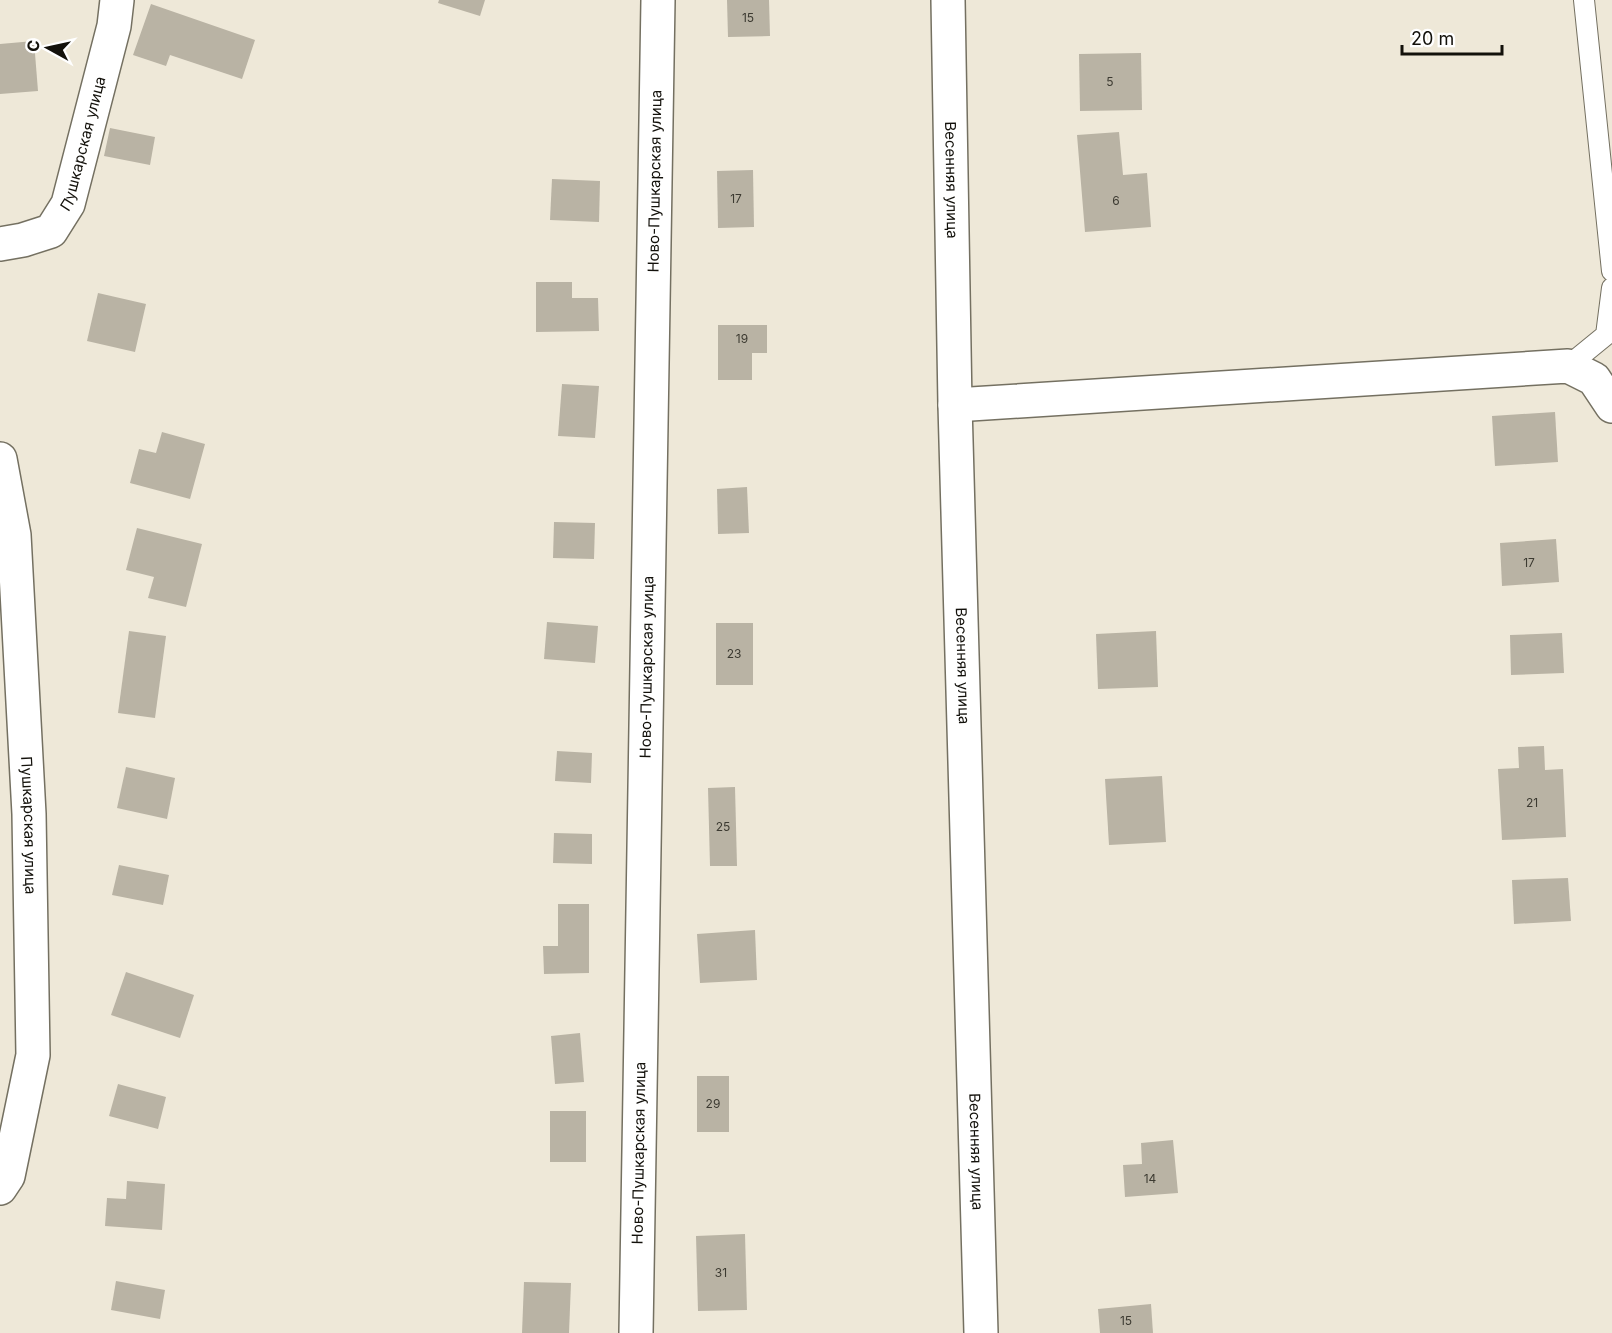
<svg xmlns="http://www.w3.org/2000/svg" width="1612" height="1333" viewBox="0 0 1612 1333" font-family="Inter,sans-serif">
<style>
.building{fill:#b9b3a4}
.lines{fill:none;stroke-linecap:round;stroke-linejoin:round}
.lane-casing{stroke:#747061;stroke-width:22}
.street-casing{stroke:#747061;stroke-width:36}
.lane{stroke:#fff;stroke-width:20}
.street{stroke:#fff;stroke-width:33}
.labels{text-anchor:middle;stroke-width:6;stroke-linejoin:round;paint-order:stroke}
.number-label{font-size:12px;fill:#3c3a31}
.street-label{font-size:15px;fill:#13110b;stroke:#fff}
</style>
<rect width="100%" height="100%" fill="#eee8d8"/>
<g class="building">
<polygon points="439,0 485,0 480,16 438,3"/>
<polygon points="727,0 769,0 770,36 728,37"/>
<polygon points="151,4 255,40 242,79 170,55 166,66 133,55"/>
<polygon points="34,41 38,91 0,94 0,44"/>
<polygon points="1141,53 1142,110 1080,111 1079,54"/>
<polygon points="110,128 155,137 150,165 104,156"/>
<polygon points="1119,132 1123,175 1147,173 1151,227 1085,232 1077,135"/>
<polygon points="753,170 754,227 718,228 717,171"/>
<polygon points="552,179 600,181 599,222 550,220"/>
<polygon points="536,282 572,282 572,298 598,298 599,331 536,332"/>
<polygon points="98,293 146,304 135,352 87,341"/>
<polygon points="718,325 767,325 767,353 752,353 752,380 718,380"/>
<polygon points="562,384 599,386 595,438 558,436"/>
<polygon points="1555,412 1558,462 1495,466 1492,416"/>
<polygon points="162,432 205,444 190,499 130,483 139,449 156,453"/>
<polygon points="747,487 749,533 718,534 717,489"/>
<polygon points="554,522 595,523 594,559 553,558"/>
<polygon points="137,528 202,544 186,607 148,598 154,577 126,570"/>
<polygon points="1556,539 1559,582 1502,586 1500,543"/>
<polygon points="547,622 598,626 595,663 544,659"/>
<rect x="716" y="623" width="37" height="62"/>
<polygon points="129,631 166,636 155,718 118,713"/>
<polygon points="1156,631 1158,687 1098,689 1096,634"/>
<polygon points="1562,633 1564,673 1511,675 1510,635"/>
<polygon points="1544,746 1545,770 1563,769 1566,837 1502,840 1498,769 1519,768 1518,747"/>
<polygon points="557,751 592,753 591,783 555,781"/>
<polygon points="126,767 175,778 167,819 117,808"/>
<polygon points="1162,776 1166,842 1109,845 1105,779"/>
<polygon points="735,787 737,866 710,866 708,788"/>
<polygon points="554,833 592,834 592,864 553,863"/>
<polygon points="119,865 169,875 163,905 112,895"/>
<polygon points="1568,878 1571,921 1514,924 1512,880"/>
<polygon points="558,904 589,904 589,973 544,974 543,946 558,946"/>
<polygon points="755,930 757,980 700,983 697,934"/>
<polygon points="126,972 194,995 180,1038 111,1015"/>
<polygon points="580,1033 584,1082 555,1084 551,1036"/>
<rect x="697" y="1076" width="32" height="56"/>
<polygon points="118,1084 166,1097 158,1129 109,1116"/>
<rect x="550" y="1111" width="36" height="51"/>
<polygon points="1173,1140 1178,1193 1125,1197 1123,1165 1142,1164 1141,1143"/>
<polygon points="127,1181 165,1184 162,1230 105,1226 107,1198 126,1199"/>
<polygon points="745,1234 747,1310 698,1311 696,1236"/>
<polygon points="116,1281 165,1290 160,1319 111,1310"/>
<polygon points="524,1282 571,1283 569,1333 522,1333"/>
<polygon points="1151,1304 1153,1333 1100,1333 1098,1309"/>
</g>
<g class="lines">
<g class="lane-casing">
<g id="lane">
<polyline points="1584,0 1612,271"/>
<polyline points="1568,366 1606,335 1612,288"/>
</g>
</g>
<g class="street-casing">
<g id="street">
<path id="s1" d="M948,0L955,405L981,1333"/>
<path id="s2" d="M0,244L23,240L51,231L68,204L114,26L117,0"/>
<polyline points="955,405 1568,366 1594,379 1612,406"/>
<path id="s3" d="M0,459L14,535L29,814L33,1055L8,1176L0,1188"/>
<path id="s4" d="M636,1333L658,0"/>
</g>
</g>
<use href="#lane" class="lane"/>
<use href="#street" class="street"/>
</g>
<g class="labels">
<g class="number-label">
<text x="748" y="22">15</text>
<text x="1110" y="86">5</text>
<text x="736" y="203">17</text>
<text x="1116" y="205">6</text>
<text x="742" y="343">19</text>
<text x="1529" y="567">17</text>
<text x="734" y="658">23</text>
<text x="1532" y="807">21</text>
<text x="723" y="831">25</text>
<text x="713" y="1108">29</text>
<text x="1150" y="1183">14</text>
<text x="721" y="1277">31</text>
<text x="1126" y="1325">15</text>
</g>
<g class="street-label">
<text dy="5" stroke="none"><textPath href="#s2" startOffset="147">Пушкарская улица</textPath></text>
<text dy="5" stroke="none"><textPath href="#s4" startOffset="1152">Ново-Пушкарская улица</textPath></text>
<text dy="5" stroke="none"><textPath href="#s1" startOffset="180">Весенняя улица</textPath></text>
<text dy="5" stroke="none"><textPath href="#s4" startOffset="666">Ново-Пушкарская улица</textPath></text>
<text dy="5" stroke="none"><textPath href="#s1" startOffset="666">Весенняя улица</textPath></text>
<text dy="5" stroke="none"><textPath href="#s3" startOffset="368">Пушкарская улица</textPath></text>
<text dy="5" stroke="none"><textPath href="#s4" startOffset="180">Ново-Пушкарская улица</textPath></text>
<text dy="5" stroke="none"><textPath href="#s1" startOffset="1152">Весенняя улица</textPath></text>
</g>
</g>
<g transform="translate(48 48) rotate(278)" stroke="#ffffff" stroke-width="4.5" paint-order="stroke">
<path d="M0-4.5L10 22L0 15L-10 22Z" fill="#13110b"/>
<text y="-9" font-size="16" font-weight="bold" text-anchor="middle" fill="#13110b">С</text>
</g>
<path d="M1402 45v9h100v-9" fill="none" stroke="#13110b" stroke-width="3"/>
<text x="1411" y="45" font-size="18" fill="#13110b" stroke="#ffffff" stroke-width="4.5" paint-order="stroke">20 m</text>
</svg>
